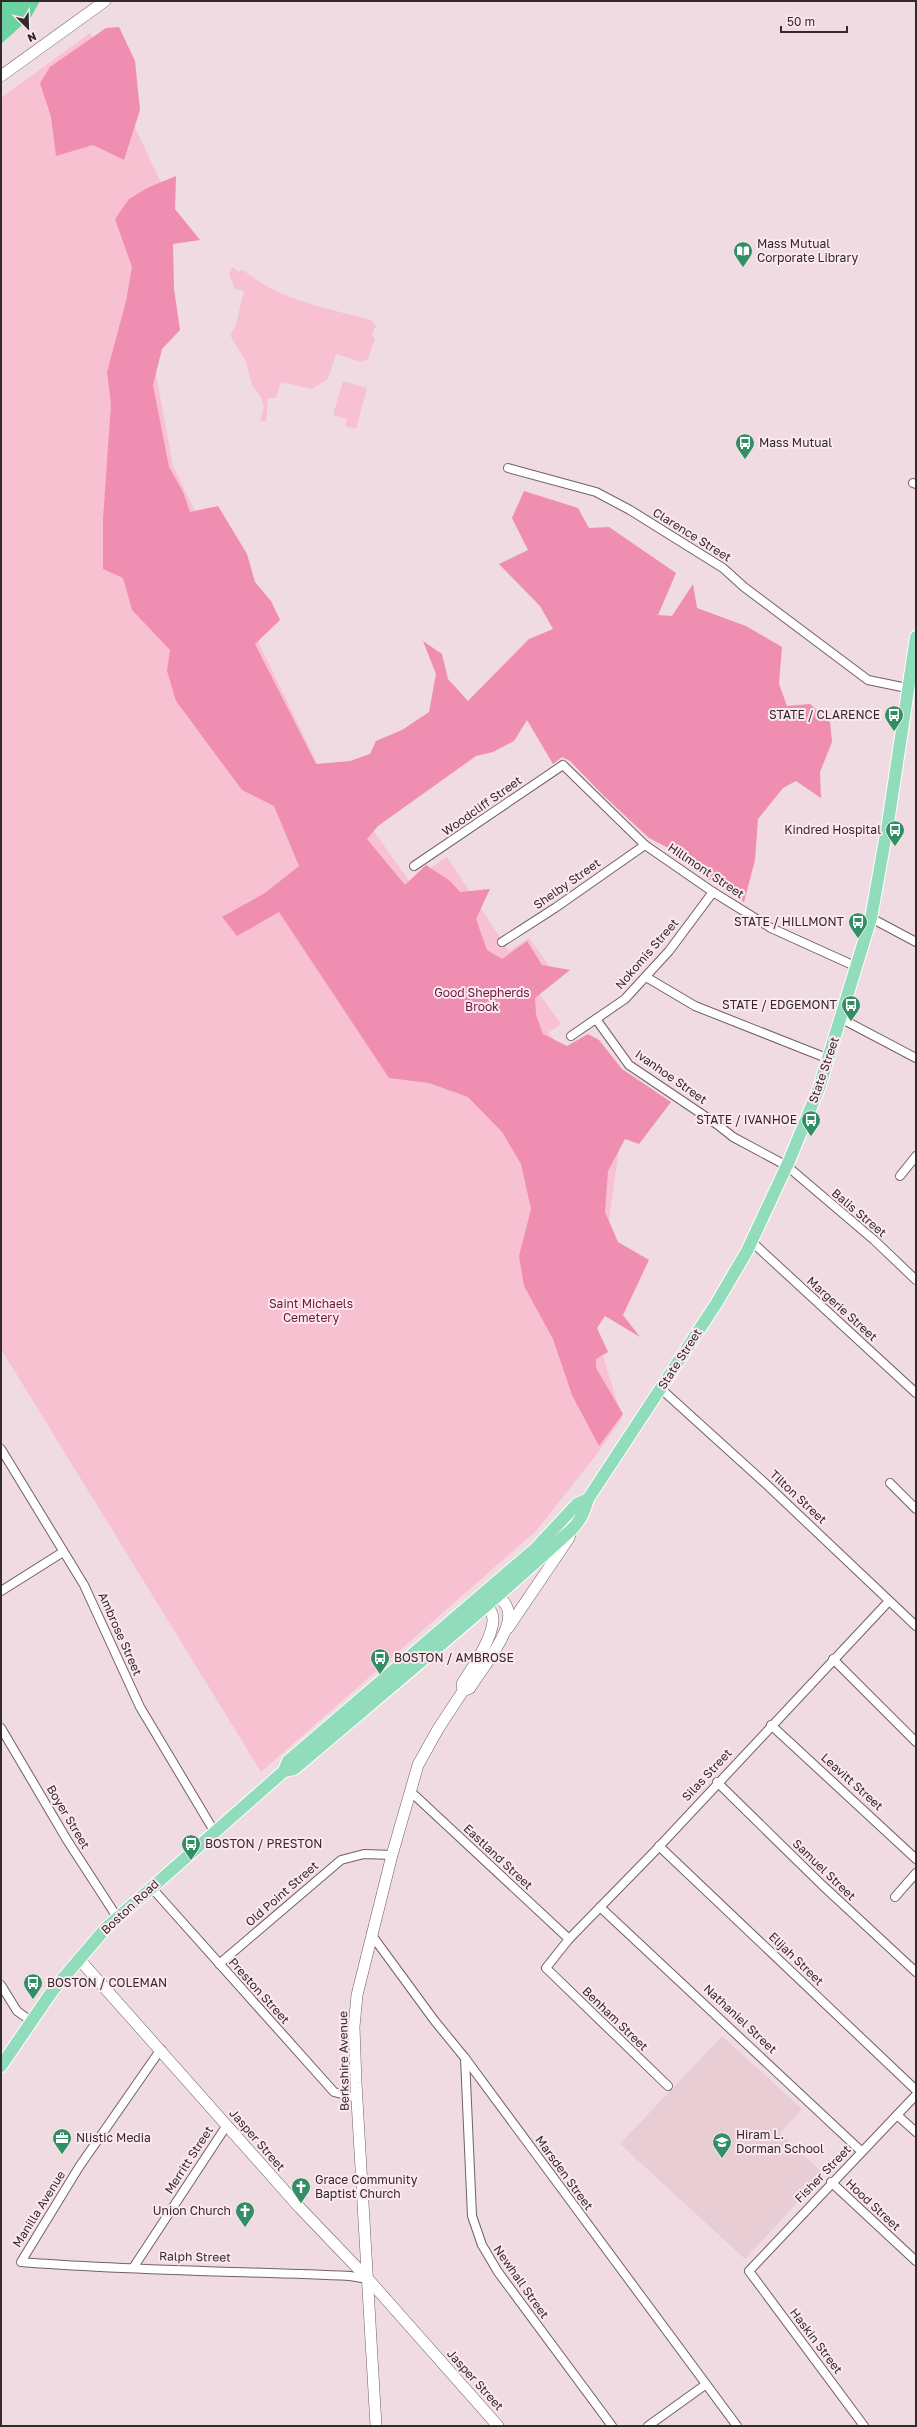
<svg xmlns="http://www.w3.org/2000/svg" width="917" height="2427" viewBox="0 0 917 2427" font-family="'Golos Text',sans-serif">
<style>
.built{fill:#e9cdd5}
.green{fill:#f8c1d2}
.forest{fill:#ef8eb0}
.water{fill:#6ad3a1}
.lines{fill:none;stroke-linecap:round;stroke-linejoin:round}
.street-casing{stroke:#726166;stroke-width:10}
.secondary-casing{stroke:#726166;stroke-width:12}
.primary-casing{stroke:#fff;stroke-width:14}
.street{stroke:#fff;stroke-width:8}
.secondary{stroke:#fff;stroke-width:11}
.primary{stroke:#90dcbb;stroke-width:12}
.labels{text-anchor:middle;stroke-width:4;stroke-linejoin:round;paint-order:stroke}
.poi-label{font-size:12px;fill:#322a2c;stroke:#fce8ee;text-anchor:start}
.street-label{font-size:12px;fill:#322a2c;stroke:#fce8ee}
.park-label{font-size:12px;fill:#6c173d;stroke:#fce8ee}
</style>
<rect width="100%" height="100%" fill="#efdbe1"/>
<polygon class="built" points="722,2036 802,2109 780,2133 824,2174 745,2259 620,2144"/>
<g class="green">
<polygon points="90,33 168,197 133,249 173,466 353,837 370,826 410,882 447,857 509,951 529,938 555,974 535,988 561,1024 548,1033 564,1050 620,1142 594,1327 622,1418 597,1454 536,1531 261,1772 1,1349 1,98"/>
<path d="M233,267L239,272L242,269C278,300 327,308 371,320L377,328H374L372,336L375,338L368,359L361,362L336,354L328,379L312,389L281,382L276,398H268L266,421H260L264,407L261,397L252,385L246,362L230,335L235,328L244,291L235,289L229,274Z"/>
<polygon points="343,381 367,388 356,429 345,426 347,419 333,415"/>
</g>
<g class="forest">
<polygon points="119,27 135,61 140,110 124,160 93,145 56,156 51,117 40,83 50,67 106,28"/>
<polygon points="176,176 175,209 200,240 173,244 174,289 180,330 162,349 153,385 169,467 183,492 190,512 218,506 247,554 255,582 271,601 280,620 255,644 316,764 350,761 370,754 376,741 402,730 429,712 436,674 423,641 442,654 448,679 468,701 529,639 553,629 540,606 499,564 528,550 512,518 524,491 578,508 589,528 609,527 676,573 658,615 672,616 693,584 697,608 746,626 782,647 779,684 787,706 810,704 830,722 832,742 820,772 821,798 796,781 783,788 758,819 755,860 744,902 696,871 678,853 649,838 604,796 570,761 562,757 553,764 527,720 514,741 493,752 476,756 378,826 367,839 405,885 426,865 450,881 460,892 490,889 476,919 487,950 502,959 527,941 542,965 570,970 535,998 536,1015 543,1034 567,1046 588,1034 599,1040 622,1069 671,1102 639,1144 625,1139 608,1171 605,1212 618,1242 649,1260 623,1315 640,1337 605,1316 597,1328 608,1352 596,1359 596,1368 623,1414 599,1446 572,1395 553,1339 524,1286 519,1256 531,1209 521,1164 502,1132 468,1097 429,1083 389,1078 279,912 237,936 222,917 265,893 299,866 274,806 242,790 176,701 167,671 170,650 132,610 123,578 103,569 103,519 111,404 107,372 126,301 132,267 115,219 129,199 147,188"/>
</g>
<polygon class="water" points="1,1 40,1 31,17 1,44"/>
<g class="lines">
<g class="street-casing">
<g id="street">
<polyline points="508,468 596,492 630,510 723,568 744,587 868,680 907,688"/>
<polyline points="913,483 916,484"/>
<polyline points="414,866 563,765 645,845 713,892 771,928 857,967"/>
<polyline points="871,918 916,942"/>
<polyline points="502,942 555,908 645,845"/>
<polyline points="646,977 695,1006 829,1059"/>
<polyline points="840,1018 916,1058"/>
<polyline points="596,1019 629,1065 718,1125 733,1137 787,1166 874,1240 916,1280"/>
<polyline points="571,1036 625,999 669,951 713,892"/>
<polyline points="900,1176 916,1156"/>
<polyline points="752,1242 916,1393"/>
<polyline points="660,1388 766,1484 916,1626"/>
<polyline points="1,1449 84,1585 140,1707 214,1831"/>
<polyline points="890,1483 916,1509"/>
<polyline points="1,1591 63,1552"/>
<polyline points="833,1659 916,1742"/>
<polyline points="771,1725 916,1859"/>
<polyline points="1,1728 67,1840 117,1917"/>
<polyline points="717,1782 822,1885 916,1972"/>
<polyline points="410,1791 569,1939"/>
<polyline points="659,1846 916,2090"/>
<polyline points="151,1887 334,2092 357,2098"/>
<polyline points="895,1897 916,1873"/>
<polyline points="600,1907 861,2151"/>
<polyline points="371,1934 434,2020 465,2058 737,2426"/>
<polyline points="219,1964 341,1860 364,1854 392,1855"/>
<polyline points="1,1985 17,2011 31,2021"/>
<path d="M161,2049L79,2167L21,2262C130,2271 240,2271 350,2276L368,2279"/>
<polyline points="465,2058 472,2216 482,2245 498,2272 612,2426"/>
<polyline points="668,2086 546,1968 569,1939 654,1852 889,1601"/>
<polyline points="897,2115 916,2132"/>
<polyline points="831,2182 916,2261"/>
<polyline points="133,2268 227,2125"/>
<polyline points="648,2426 705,2385"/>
<polyline points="864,2426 749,2271 916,2095"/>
</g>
</g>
<g class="secondary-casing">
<g id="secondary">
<polyline points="1,76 105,1"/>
<polyline points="508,1628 569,1538 571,1530"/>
<path d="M463,1691L462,1684C472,1668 492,1639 493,1621C494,1613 487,1605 482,1599"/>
<polyline points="79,1959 300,2208 368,2279 498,2426"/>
<path d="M376,2426L356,2083L354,2027L357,1995L392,1855L418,1765L438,1729L463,1691L470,1688C481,1670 514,1630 508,1610C506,1601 497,1596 490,1592"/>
</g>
</g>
<g class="primary-casing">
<g id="primary">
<path d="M284,1771L294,1769C387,1690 481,1613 571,1530C580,1522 585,1510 588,1499L716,1304L747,1251L789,1161L819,1088L871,918L888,823L916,637"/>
<polyline points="1,2066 53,1990 106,1928 284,1771 288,1761 535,1549 577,1504 588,1499"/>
</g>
</g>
<use href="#street" class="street"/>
<use href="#secondary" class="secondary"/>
<use href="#primary" class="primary"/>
</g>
<defs>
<g id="library-pin" transform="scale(1)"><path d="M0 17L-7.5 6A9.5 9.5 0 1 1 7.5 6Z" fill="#328e65" stroke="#fce8ee"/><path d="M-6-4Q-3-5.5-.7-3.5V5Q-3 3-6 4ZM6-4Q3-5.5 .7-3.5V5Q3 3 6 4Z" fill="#fff"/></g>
<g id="bus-pin" transform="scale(1)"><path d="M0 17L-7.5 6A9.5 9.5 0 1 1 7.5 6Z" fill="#328e65" stroke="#fce8ee"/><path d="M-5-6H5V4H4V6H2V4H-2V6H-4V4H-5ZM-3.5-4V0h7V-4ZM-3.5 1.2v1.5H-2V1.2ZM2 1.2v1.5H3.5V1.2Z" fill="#fff"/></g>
<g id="office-pin" transform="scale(1)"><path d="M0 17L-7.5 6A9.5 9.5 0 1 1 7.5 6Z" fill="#328e65" stroke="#fce8ee"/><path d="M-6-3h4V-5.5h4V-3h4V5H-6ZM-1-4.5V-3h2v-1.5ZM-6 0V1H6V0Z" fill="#fff"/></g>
<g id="school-pin" transform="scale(1)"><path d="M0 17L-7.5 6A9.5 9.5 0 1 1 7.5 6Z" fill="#328e65" stroke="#fce8ee"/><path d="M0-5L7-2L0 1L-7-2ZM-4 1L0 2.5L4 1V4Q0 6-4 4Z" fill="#fff"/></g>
<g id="church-pin" transform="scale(1)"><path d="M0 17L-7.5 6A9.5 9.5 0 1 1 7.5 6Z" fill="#328e65" stroke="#fce8ee"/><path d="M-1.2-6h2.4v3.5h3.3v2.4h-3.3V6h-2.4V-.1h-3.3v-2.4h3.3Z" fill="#fff"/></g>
</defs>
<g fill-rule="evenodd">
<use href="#library-pin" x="743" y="251"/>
<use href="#bus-pin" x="745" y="443"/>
<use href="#bus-pin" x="894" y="715"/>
<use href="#bus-pin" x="895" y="830"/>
<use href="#bus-pin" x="858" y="922"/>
<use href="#bus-pin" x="851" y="1005"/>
<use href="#bus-pin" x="811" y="1120"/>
<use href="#bus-pin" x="380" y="1658"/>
<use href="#bus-pin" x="191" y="1844"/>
<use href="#bus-pin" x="33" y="1983"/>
<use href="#office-pin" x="62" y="2138"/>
<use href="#school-pin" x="722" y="2142"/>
<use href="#church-pin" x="301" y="2187"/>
<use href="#church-pin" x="245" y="2211"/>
</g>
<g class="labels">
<g class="poi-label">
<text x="757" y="248">Mass Mutual<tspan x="757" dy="14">Corporate Library</tspan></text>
<text x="759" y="447">Mass Mutual</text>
<text x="880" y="719" text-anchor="end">STATE / CLARENCE</text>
<text x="881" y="834" text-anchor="end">Kindred Hospital</text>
<text x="844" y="926" text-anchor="end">STATE / HILLMONT</text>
<text x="837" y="1009" text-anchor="end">STATE / EDGEMONT</text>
<text x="797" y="1124" text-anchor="end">STATE / IVANHOE</text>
<text x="394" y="1662">BOSTON / AMBROSE</text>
<text x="205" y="1848">BOSTON / PRESTON</text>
<text x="47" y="1987">BOSTON / COLEMAN</text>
<text x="736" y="2139">Hiram L.<tspan x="736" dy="14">Dorman School</tspan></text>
<text x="76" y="2142">Nlistic Media</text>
<text x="315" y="2184">Grace Community<tspan x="315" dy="14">Baptist Church</tspan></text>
<text x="231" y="2215" text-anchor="end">Union Church</text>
</g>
<g class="street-label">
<text transform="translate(692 535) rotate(32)" y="4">Clarence Street</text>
<text transform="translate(482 806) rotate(-35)" y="4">Woodcliff Street</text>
<text transform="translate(706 871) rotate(34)" y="4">Hillmont Street</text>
<text transform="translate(567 884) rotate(-35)" y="4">Shelby Street</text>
<text transform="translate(647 954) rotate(-49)" y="4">Nokomis Street</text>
<text transform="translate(824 1070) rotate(-71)" y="4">State Street</text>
<text transform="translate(671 1077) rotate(35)" y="4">Ivanhoe Street</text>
<text transform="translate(859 1213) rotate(40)" y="4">Balis Street</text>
<text transform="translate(842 1309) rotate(42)" y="4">Margerie Street</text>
<text transform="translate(680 1359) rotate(-57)" y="4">State Street</text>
<text transform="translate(798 1497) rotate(43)" y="4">Tilton Street</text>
<text transform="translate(120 1634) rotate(66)" y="4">Ambrose Street</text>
<text transform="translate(707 1775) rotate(-47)" y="4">Silas Street</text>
<text transform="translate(852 1782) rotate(42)" y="4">Leavitt Street</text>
<text transform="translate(68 1817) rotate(59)" y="4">Boyer Street</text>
<text transform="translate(498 1857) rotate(43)" y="4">Eastland Street</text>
<text transform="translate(824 1870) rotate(44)" y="4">Samuel Street</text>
<text transform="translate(282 1894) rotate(-41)" y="4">Old Point Street</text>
<text transform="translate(130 1907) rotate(-43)" y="4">Boston Road</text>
<text transform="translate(796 1959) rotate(44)" y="4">Elijah Street</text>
<text transform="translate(259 1991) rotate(48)" y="4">Preston Street</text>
<text transform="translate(615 2019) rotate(44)" y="4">Benham Street</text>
<text transform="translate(740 2019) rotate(43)" y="4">Nathaniel Street</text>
<text transform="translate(344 2061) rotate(-91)" y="4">Berkshire Avenue</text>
<text transform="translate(257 2140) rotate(49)" y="4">Jasper Street</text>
<text transform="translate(189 2160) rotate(-57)" y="4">Merritt Street</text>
<text transform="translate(564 2173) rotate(54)" y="4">Marsden Street</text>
<text transform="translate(823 2174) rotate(-46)" y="4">Fisher Street</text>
<text transform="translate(873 2205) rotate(43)" y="4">Hood Street</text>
<text transform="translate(39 2209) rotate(-58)" y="4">Manilla Avenue</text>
<text transform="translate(195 2257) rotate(1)" y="4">Ralph Street</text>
<text transform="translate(521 2282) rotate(55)" y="4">Newhall Street</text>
<text transform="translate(816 2341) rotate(53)" y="4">Haskin Street</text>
<text transform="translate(475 2380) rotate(48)" y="4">Jasper Street</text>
</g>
<g class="park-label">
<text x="482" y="997">Good Shepherds<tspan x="482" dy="14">Brook</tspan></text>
<text x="311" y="1308">Saint Michaels<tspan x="311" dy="14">Cemetery</tspan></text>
</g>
</g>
<rect width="917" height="2427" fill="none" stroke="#322a2c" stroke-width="4"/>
<g transform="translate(28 28) rotate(157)" stroke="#fce8ee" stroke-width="3" paint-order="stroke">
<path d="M0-3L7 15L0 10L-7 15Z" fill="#322a2c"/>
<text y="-6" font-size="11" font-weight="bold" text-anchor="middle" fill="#322a2c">N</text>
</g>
<path d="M781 26v6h66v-6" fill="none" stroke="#322a2c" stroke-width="2"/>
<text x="787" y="26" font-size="12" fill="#322a2c" stroke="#fce8ee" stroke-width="3" paint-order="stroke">50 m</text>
</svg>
